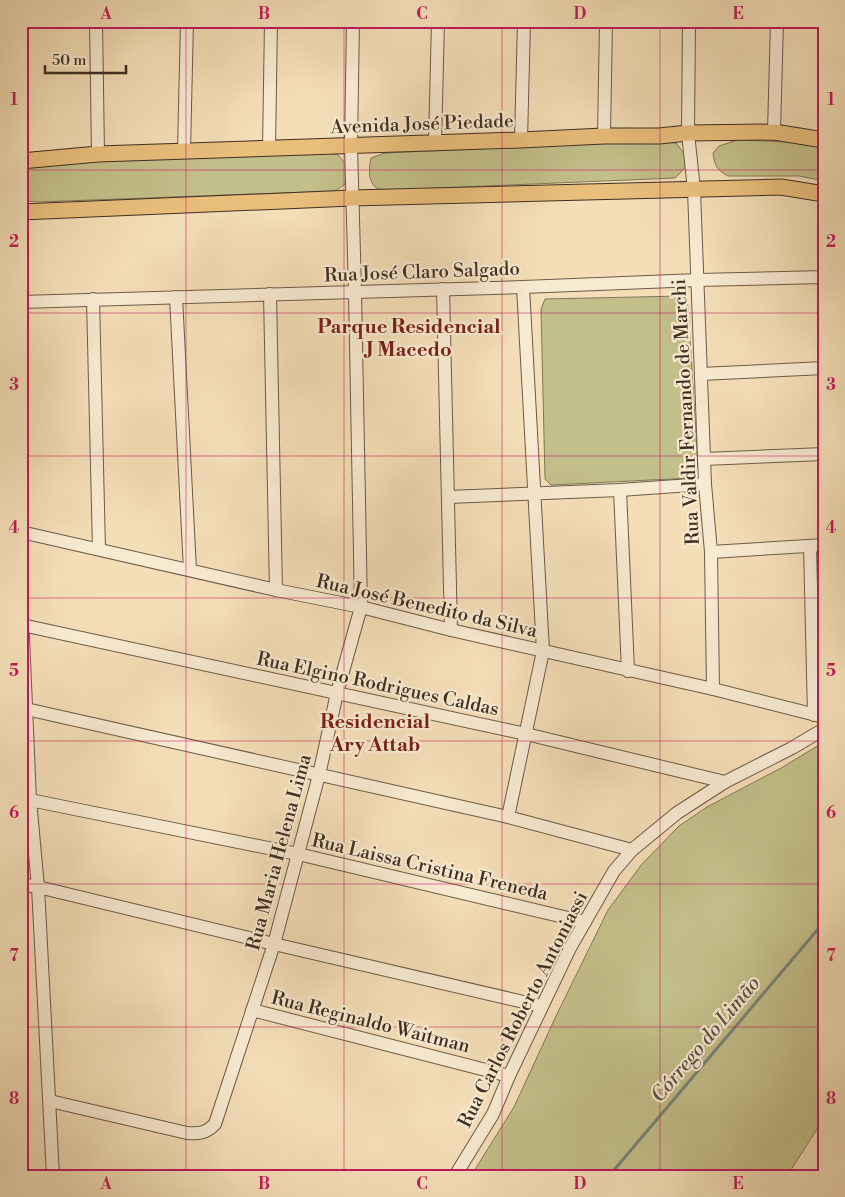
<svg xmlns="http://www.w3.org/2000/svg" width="845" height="1197" viewBox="0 0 845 1197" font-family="'Libre Bodoni',serif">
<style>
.green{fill:#c3bf8a;stroke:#817756}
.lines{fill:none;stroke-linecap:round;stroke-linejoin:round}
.stream{stroke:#778478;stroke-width:3}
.minor-casing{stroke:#6c5b48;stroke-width:14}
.major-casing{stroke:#3f2f22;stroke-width:17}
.minor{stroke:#f8ead1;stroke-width:12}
.major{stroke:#eabf7c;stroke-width:15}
.grid{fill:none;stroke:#c2185b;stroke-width:1;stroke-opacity:0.55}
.labels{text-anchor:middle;stroke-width:4.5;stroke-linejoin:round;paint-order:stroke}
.street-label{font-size:19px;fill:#3f2f22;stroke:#f8ead1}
.neighbourhood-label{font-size:20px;font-weight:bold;fill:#7a1f14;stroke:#f8ead1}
.water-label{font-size:20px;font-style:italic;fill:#565246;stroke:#f8ead1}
.neatline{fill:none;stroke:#c2185b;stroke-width:2}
.grid-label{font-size:16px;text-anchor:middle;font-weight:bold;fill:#c2185b}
</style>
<rect width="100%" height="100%" fill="#f4deb8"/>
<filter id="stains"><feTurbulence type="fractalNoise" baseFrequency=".004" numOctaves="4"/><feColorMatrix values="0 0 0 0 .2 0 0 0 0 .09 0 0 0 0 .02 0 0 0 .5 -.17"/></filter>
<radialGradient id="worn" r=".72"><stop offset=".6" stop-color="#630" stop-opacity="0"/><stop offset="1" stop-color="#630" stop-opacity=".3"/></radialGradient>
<g class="green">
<path d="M737,140L790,142L824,148V181L799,176H728C716,169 715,166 713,153L719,146Z"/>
<path d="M656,141L676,143C688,158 691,164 675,178L392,190C388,190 382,190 379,189C367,184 369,168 371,158L385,153Z"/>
<path d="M325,153L337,154C345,162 353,172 345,184C343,186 338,189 335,191L38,202L26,201L21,197V167L26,163Z"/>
<polygon points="681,296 688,306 698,467 691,478 551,485 545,479 541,309 545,299"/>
<polygon points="824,742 824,1118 789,1173 767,1172 763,1176 471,1176 514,1107 557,1014 608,910 642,864 679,826 707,807 781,768"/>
</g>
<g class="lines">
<polyline class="stream" points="609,1176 824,922"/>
<g class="minor-casing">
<g id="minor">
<polyline points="96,21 98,154"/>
<polyline points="689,21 688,133 694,190 705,484 711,552 713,689"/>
<polyline points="774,132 777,21"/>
<polyline points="604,136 606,21"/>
<polyline points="521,140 524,21"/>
<polyline points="435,143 438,21"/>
<polyline points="269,148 271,21"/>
<polyline points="184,151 187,21"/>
<polyline points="443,289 451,630"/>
<polyline points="270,294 276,590"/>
<polyline points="176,297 190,570"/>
<polyline points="93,299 99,549"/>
<polyline points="21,302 523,287 698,280 824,277"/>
<polyline points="701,374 824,368"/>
<polyline points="704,459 824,454"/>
<polyline points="620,490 628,671"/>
<polyline points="448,497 620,490 705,484"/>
<polyline points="21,532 276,590 361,607 451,630 713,689 824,717"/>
<polyline points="810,546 814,715"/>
<polyline points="711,552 824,545"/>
<polyline points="21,590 30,800 38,887 53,1176"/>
<polyline points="22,625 526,734 725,782"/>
<polyline points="26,709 508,817 632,850"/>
<polyline points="30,800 298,854 585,922"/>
<polyline points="508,817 543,651 523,287"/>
<polyline points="21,884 38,887 274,944 541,1006"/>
<polyline points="252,1010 509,1076"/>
<path d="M50,1101L187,1133C200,1134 206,1133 215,1124L274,944L319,775L337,693L361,607L355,292L351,145L353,21"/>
<polyline points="455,1176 493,1114 509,1076 570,948 614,871 632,850 677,813 725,782 792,748 824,729"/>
</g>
</g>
<g class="major-casing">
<g id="major">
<polyline points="21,161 98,154 521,140 604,136 659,136 688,133 774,132 824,140"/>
<polyline points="21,212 352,198 781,187 824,194"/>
</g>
</g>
<use href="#minor" class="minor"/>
<use href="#major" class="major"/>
</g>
<path class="grid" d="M186,21V1176M344,21V1176M502,21V1176M660,21V1176M21,170H824M21,313H824M21,456H824M21,598H824M21,741H824M21,884H824M21,1027H824"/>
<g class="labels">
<g class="street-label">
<text transform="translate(422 123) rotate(-2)" y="7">Avenida José Piedade</text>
<text transform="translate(422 271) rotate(-2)" y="7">Rua José Claro Salgado</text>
<text transform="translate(685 412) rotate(-93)" y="7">Rua Valdir Fernando de Marchi</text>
<text transform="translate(427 605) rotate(13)" y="7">Rua José Benedito da Silva</text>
<text transform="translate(378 683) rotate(12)" y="7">Rua Elgino Rodrigues Caldas</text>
<text transform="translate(278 852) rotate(-75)" y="7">Rua Maria Helena Lima</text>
<text transform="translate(430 866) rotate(13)" y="7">Rua Laissa Cristina Freneda</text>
<text transform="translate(522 1009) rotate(-63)" y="7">Rua Carlos Roberto Antoniassi</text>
<text transform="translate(371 1021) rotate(14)" y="7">Rua Reginaldo Waitman</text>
</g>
<g class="neighbourhood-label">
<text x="409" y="333">Parque Residencial<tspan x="409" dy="23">J Macedo</tspan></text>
<text x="375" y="728">Residencial<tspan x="375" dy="23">Ary Attab</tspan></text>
</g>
<g class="water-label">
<text transform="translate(705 1039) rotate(-50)" y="7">Córrego do Limão</text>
</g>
</g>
<rect width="845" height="1197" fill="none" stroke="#f4deb8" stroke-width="55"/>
<path d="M45 65v8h81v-8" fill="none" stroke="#3f2f22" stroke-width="2.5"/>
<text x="52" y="65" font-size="15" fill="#3f2f22" stroke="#f8ead1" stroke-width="4" paint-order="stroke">50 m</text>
<rect x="28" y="28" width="790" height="1142" class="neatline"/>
<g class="grid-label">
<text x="106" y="19">A</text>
<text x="264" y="19">B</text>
<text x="422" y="19">C</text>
<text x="580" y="19">D</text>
<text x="738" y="19">E</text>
<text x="14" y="105">1</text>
<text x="831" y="105">1</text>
<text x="14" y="247">2</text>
<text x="831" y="247">2</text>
<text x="14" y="390">3</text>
<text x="831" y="390">3</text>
<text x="14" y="533">4</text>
<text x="831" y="533">4</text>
<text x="14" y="676">5</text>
<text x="831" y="676">5</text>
<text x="14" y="818">6</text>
<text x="831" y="818">6</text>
<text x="14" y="961">7</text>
<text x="831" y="961">7</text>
<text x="14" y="1104">8</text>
<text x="831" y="1104">8</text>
<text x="106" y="1189">A</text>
<text x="264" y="1189">B</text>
<text x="422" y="1189">C</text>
<text x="580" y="1189">D</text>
<text x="738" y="1189">E</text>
</g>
<rect width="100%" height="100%" filter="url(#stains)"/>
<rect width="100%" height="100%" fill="url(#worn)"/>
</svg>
